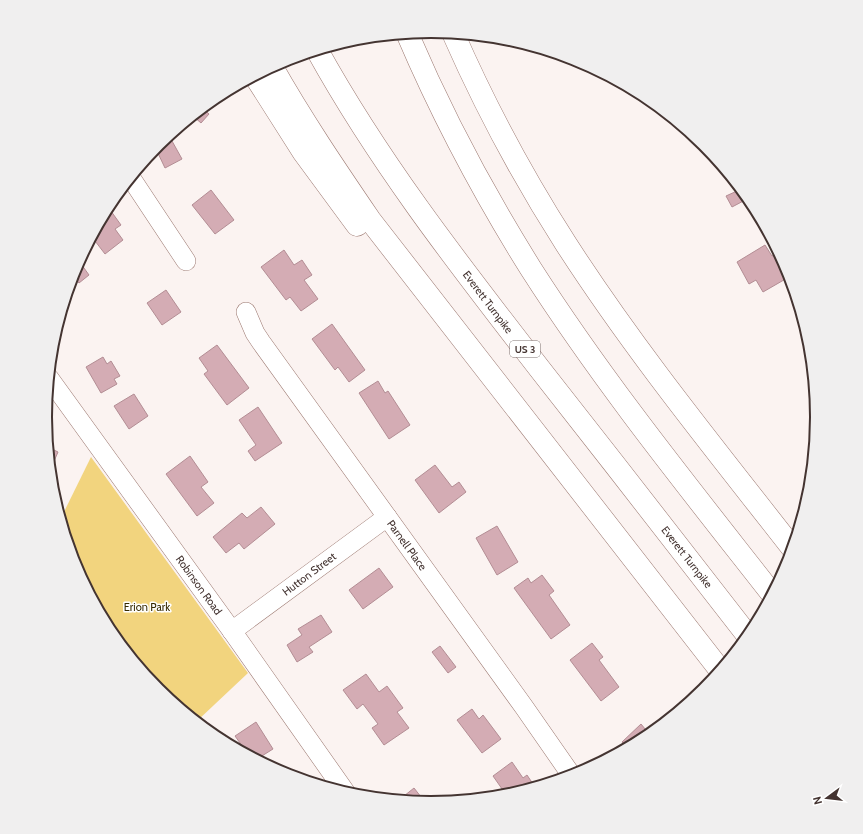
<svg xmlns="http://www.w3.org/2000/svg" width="863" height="834" viewBox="0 0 863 834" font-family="Cabin,sans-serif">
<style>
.green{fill:#f2d47e}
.building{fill:#d4acb4;stroke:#b38d94}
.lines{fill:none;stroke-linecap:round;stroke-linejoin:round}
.street-casing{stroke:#9b776f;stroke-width:20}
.highway-casing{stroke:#9b776f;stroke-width:23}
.street{stroke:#fff;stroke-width:19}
.highway{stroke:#fff;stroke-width:22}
.labels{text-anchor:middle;stroke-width:3;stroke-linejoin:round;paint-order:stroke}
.shield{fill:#fff;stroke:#7c716f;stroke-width:1}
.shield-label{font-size:10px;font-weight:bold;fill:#443431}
.street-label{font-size:11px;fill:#443431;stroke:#fff}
.park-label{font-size:11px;fill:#372a02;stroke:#fff}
.rim{fill:none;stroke:#443431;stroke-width:2}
</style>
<rect width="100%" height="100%" fill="#fbf3f1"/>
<polygon class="green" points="91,457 248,673 197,721 158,690 110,631 75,565 61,518"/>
<g class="building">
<polygon points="203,108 209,114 201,123 193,116"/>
<polygon points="172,141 182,159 165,168 156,149"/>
<polygon points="728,173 749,198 732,207 726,196 737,191"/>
<polygon points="211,190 234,220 215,234 192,205"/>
<polygon points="108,207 121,225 115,229 123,240 105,254 92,237"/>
<polygon points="765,245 772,256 776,254 789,277 763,292 756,280 749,284 737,262"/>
<polygon points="284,250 294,265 302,260 312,275 304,280 318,299 301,311 290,297 286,300 261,267"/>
<polygon points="79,261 89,275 79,283 73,276"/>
<polygon points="166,290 181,312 162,325 147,303"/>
<polygon points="332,324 365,370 349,382 338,367 335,370 312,339"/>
<polygon points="217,345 249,388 227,405 204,374 208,371 199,358"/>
<polygon points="103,357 107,364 111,361 120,376 114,379 117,384 101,393 86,367"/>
<polygon points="378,381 385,393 388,391 410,425 389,439 359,393"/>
<polygon points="134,394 148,416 129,429 114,406"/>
<polygon points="258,407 282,443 255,461 248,451 256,445 239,420"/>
<polygon points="48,447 58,452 51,468"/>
<polygon points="190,456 208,482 201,487 214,503 197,516 166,474"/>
<polygon points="435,465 452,487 459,482 466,492 439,513 415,480"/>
<polygon points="261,507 275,524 244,549 239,543 226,553 213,537 242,513 247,518"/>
<polygon points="497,526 518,562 497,575 476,538"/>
<polygon points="379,568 393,587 363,609 349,590"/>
<polygon points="542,575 554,591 549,595 570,625 551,639 514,588 528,578 531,583"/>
<polygon points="321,615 332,632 309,647 313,652 297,662 287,645 302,635 298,629"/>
<polygon points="592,643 603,657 599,660 619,687 601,701 570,660"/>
<polygon points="440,646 456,667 448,673 432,652"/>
<polygon points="366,674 379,692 387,686 403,708 397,712 409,728 384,745 372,728 378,724 363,704 357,709 343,690"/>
<polygon points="472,709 479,719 483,715 501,739 482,753 457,720"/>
<polygon points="256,722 273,749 257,759 248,754 235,736"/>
<polygon points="641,724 650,735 627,748 622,742"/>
<polygon points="512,762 523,778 527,775 535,787 507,796 493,776"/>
<polygon points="414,788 425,802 399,800"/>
</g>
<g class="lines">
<g class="street-casing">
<g id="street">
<polyline points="131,178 186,261"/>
<polyline points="246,312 255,333 261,342 524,707 572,776"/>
<polyline points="49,378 232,631 346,793"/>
<polyline points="232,631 387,517"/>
</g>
</g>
<g class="highway-casing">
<g id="highway">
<path d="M407,33C442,115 484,194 531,269C604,383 689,488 772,594"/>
<path d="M453,33C485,106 523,177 566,244C635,351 715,449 793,549"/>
<path d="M317,50C380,164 460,266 539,368C609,457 679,547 748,636"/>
<path d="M272,67C302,120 336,170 370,220L720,670"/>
<polyline points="255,76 304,153 357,225"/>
</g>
</g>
<use href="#street" class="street"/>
<use href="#highway" class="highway"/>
</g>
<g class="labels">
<rect class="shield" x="510" y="341" width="30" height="16" rx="3"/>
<g class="shield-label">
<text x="525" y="353">US 3</text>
</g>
<g class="street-label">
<text transform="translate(488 302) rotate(53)" y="4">Everett Turnpike</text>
<text transform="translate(407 545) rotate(54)" y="4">Parnell Place</text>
<text transform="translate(687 557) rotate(52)" y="4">Everett Turnpike</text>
<text transform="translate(309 574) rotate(-37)" y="4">Hutton Street</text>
<text transform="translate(199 585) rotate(54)" y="4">Robinson Road</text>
</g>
<g class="park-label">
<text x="147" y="611">Erion Park</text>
</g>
</g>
<path d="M0 0H863V834H0ZM52 417a379 379 0 1 1 758 0a379 379 0 1 1-758 0Z" fill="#f0efef" fill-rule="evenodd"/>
<path class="rim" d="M52 417a379 379 0 1 1 758 0a379 379 0 1 1-758 0Z"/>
<g transform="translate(827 798) rotate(255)" stroke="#ffffff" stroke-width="3" paint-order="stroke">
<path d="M0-3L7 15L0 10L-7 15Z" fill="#443431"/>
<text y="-6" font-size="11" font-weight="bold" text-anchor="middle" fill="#443431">N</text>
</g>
</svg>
